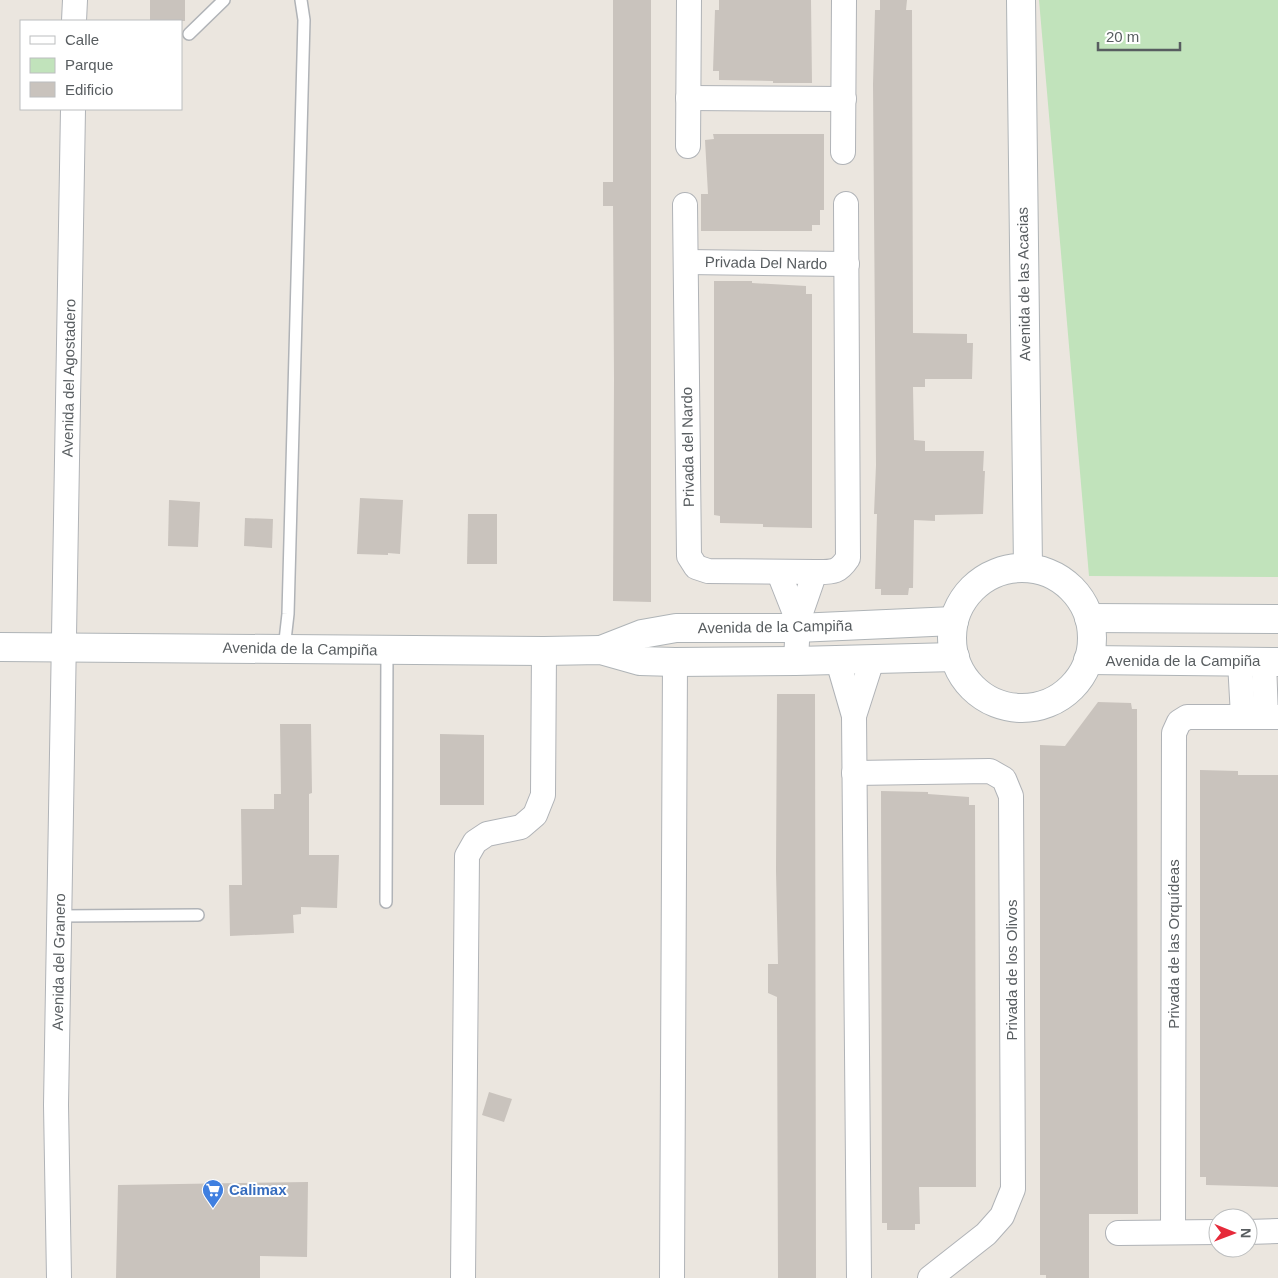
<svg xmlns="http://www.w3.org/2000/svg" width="1278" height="1278" viewBox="0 0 1278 1278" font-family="Arial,sans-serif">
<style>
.green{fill:#c1e3bb}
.building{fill:#c9c3bd}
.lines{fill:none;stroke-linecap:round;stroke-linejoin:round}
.lane-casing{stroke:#b0b3b7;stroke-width:14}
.street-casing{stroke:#b0b3b7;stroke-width:26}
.secondary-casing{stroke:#afb4b7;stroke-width:30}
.lane{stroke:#fff;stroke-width:11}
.street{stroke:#fff;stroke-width:24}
.secondary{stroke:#fff;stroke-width:28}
.labels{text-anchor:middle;stroke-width:4;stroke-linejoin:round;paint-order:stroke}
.street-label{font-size:15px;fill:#585d60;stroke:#fff}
.shop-label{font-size:15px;font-weight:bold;fill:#366cbe;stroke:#fff;text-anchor:start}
</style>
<rect width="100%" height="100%" fill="#ebe6df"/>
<polygon class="green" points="1039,0 1278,0 1278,577 1089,576"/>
<g class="building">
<rect x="150" y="0" width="35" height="21"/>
<polygon points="613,0 651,0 651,602 613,601 614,379 613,206 603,206 603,182 613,182"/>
<polygon points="719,0 811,0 812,83 773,83 773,81 719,80 719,71 713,71 715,10 719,10"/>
<polygon points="880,0 907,0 906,10 912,10 913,333 967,334 967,343 973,343 972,379 925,379 925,387 913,387 914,440 925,441 925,451 984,451 983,471 985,471 983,514 935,515 935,521 914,520 913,588 909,588 908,595 881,595 881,589 875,589 877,514 874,514 876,465 873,84 875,10 880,10"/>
<polygon points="713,134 824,134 824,210 820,210 820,225 812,225 812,231 701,231 701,194 708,194 705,140 714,139"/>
<polygon points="714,281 752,281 752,283 806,286 806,294 812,294 812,528 763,527 763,524 720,523 720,516 714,515"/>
<polygon points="360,498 403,500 400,554 388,553 388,555 357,554"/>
<polygon points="169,500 200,502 198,547 168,546"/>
<polygon points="468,514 497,514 497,564 467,564"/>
<polygon points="245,518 273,519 272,548 244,546"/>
<polygon points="777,694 815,694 816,1278 778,1278 777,997 768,993 768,964 778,964 776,871"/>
<polygon points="1098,702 1131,703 1132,709 1137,709 1138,1214 1089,1214 1089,1278 1046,1278 1046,1275 1040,1275 1040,745 1065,746"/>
<polygon points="280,724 311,724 312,793 309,794 309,855 339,855 337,908 301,907 301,914 293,915 294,933 230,936 229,885 242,885 241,809 274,809 274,794 281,794"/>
<polygon points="440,734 484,735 484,805 440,805"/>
<polygon points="1200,770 1238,771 1238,775 1278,775 1278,1187 1206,1185 1206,1177 1200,1177"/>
<polygon points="881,791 928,792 928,794 969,797 969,805 975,805 976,1187 919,1187 920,1224 915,1224 915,1230 887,1230 887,1223 882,1223"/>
<polygon points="489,1092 512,1099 504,1122 482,1115"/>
<polygon points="308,1182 307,1257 260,1256 260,1278 116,1278 118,1185"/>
</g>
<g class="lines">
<g class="lane-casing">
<g id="lane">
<polyline points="189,34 224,0"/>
<polyline points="284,649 288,614 304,20 301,0"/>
<polyline points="386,902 387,650"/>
<polyline points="60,916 198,915"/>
</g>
</g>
<g class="street-casing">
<g id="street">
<polyline points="74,21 75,0"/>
<polyline points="688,98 844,99"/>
<polyline points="688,146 689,0"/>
<polyline points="843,152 844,0"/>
<path d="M685,205L689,556L696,567L708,571L815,572C833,572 838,573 848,558L846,204"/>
<polyline points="686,262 847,264"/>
<polyline points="779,573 798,621 796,661"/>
<polyline points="798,621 815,572"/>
<polyline points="838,661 854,716 859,1278"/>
<polyline points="1240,662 1243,716"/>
<polyline points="1264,662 1266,717"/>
<polyline points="854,716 872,660"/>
<polyline points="854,773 990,771 1004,779 1011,796 1013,1189 1002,1216 986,1234 930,1278"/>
<polyline points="1173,1232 1174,733 1179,722 1187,717 1278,717"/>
<polyline points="1248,1232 1278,1231"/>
<polyline points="1118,1233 1218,1232"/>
<polyline points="59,1278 56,1105 73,109"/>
<polyline points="463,1278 467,856 475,842 487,834 521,827 535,815 543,795 544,651"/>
<polyline points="672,1278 675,662"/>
</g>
</g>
<g class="secondary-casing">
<g id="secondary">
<polyline points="1021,0 1028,568"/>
<circle cx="1022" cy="638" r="70"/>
<polyline points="1089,618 1278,619"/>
<polyline points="0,647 544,651 601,650 640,661 675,662 796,661 955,657"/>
<polyline points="601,650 642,634 676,628 797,628 954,621"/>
<polyline points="1088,660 1278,662"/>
</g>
</g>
<use href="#lane" class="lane"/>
<use href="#street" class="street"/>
<use href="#secondary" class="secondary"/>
</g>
<defs>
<g id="supermarket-pin" transform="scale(1.125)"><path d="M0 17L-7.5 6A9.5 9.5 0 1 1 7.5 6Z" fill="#3f7fe0" stroke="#fff"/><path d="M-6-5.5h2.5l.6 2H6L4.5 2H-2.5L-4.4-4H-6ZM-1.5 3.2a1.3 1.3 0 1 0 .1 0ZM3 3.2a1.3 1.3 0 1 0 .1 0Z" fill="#fff"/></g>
</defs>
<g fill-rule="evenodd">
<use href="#supermarket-pin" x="213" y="1190"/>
</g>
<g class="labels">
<g class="street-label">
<text transform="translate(766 263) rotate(1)" y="5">Privada Del Nardo</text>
<text transform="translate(1024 284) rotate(-91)" y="5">Avenida de las Acacias</text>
<text transform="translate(69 378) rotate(-89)" y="5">Avenida del Agostadero</text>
<text transform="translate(688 447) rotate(-91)" y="5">Privada del Nardo</text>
<text transform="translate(775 627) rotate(-1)" y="5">Avenida de la Campiña</text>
<text transform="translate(300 649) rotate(1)" y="5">Avenida de la Campiña</text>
<text x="1183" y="666">Avenida de la Campiña</text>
<text transform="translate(1174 944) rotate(-90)" y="5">Privada de las Orquídeas</text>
<text transform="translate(59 962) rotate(-89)" y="5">Avenida del Granero</text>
<text transform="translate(1012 970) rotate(-90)" y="5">Privada de los Olivos</text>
</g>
<g class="shop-label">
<text x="229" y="1195">Calimax</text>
</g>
</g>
<rect x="20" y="20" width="162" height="90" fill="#ffffff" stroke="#bcbebf"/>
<rect x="30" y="36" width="25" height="8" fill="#ffffff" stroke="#bcbebf"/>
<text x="65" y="45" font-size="15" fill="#585d60">Calle</text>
<rect x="30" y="58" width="25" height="15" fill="#c1e3bb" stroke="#bcbebf"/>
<text x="65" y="70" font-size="15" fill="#585d60">Parque</text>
<rect x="30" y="82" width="25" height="15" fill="#c9c3bd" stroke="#bcbebf"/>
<text x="65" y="95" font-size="15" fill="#585d60">Edificio</text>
<g transform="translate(1233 1233) rotate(91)"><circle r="24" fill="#ffffff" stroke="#bcbebf"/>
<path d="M0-4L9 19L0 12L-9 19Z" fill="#e62a3a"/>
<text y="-8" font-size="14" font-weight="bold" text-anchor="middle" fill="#585d60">N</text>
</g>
<path d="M1098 42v8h82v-8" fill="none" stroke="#585d60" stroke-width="2.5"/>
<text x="1106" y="42" font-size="15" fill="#585d60" stroke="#ffffff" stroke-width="4" paint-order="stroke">20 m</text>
</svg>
